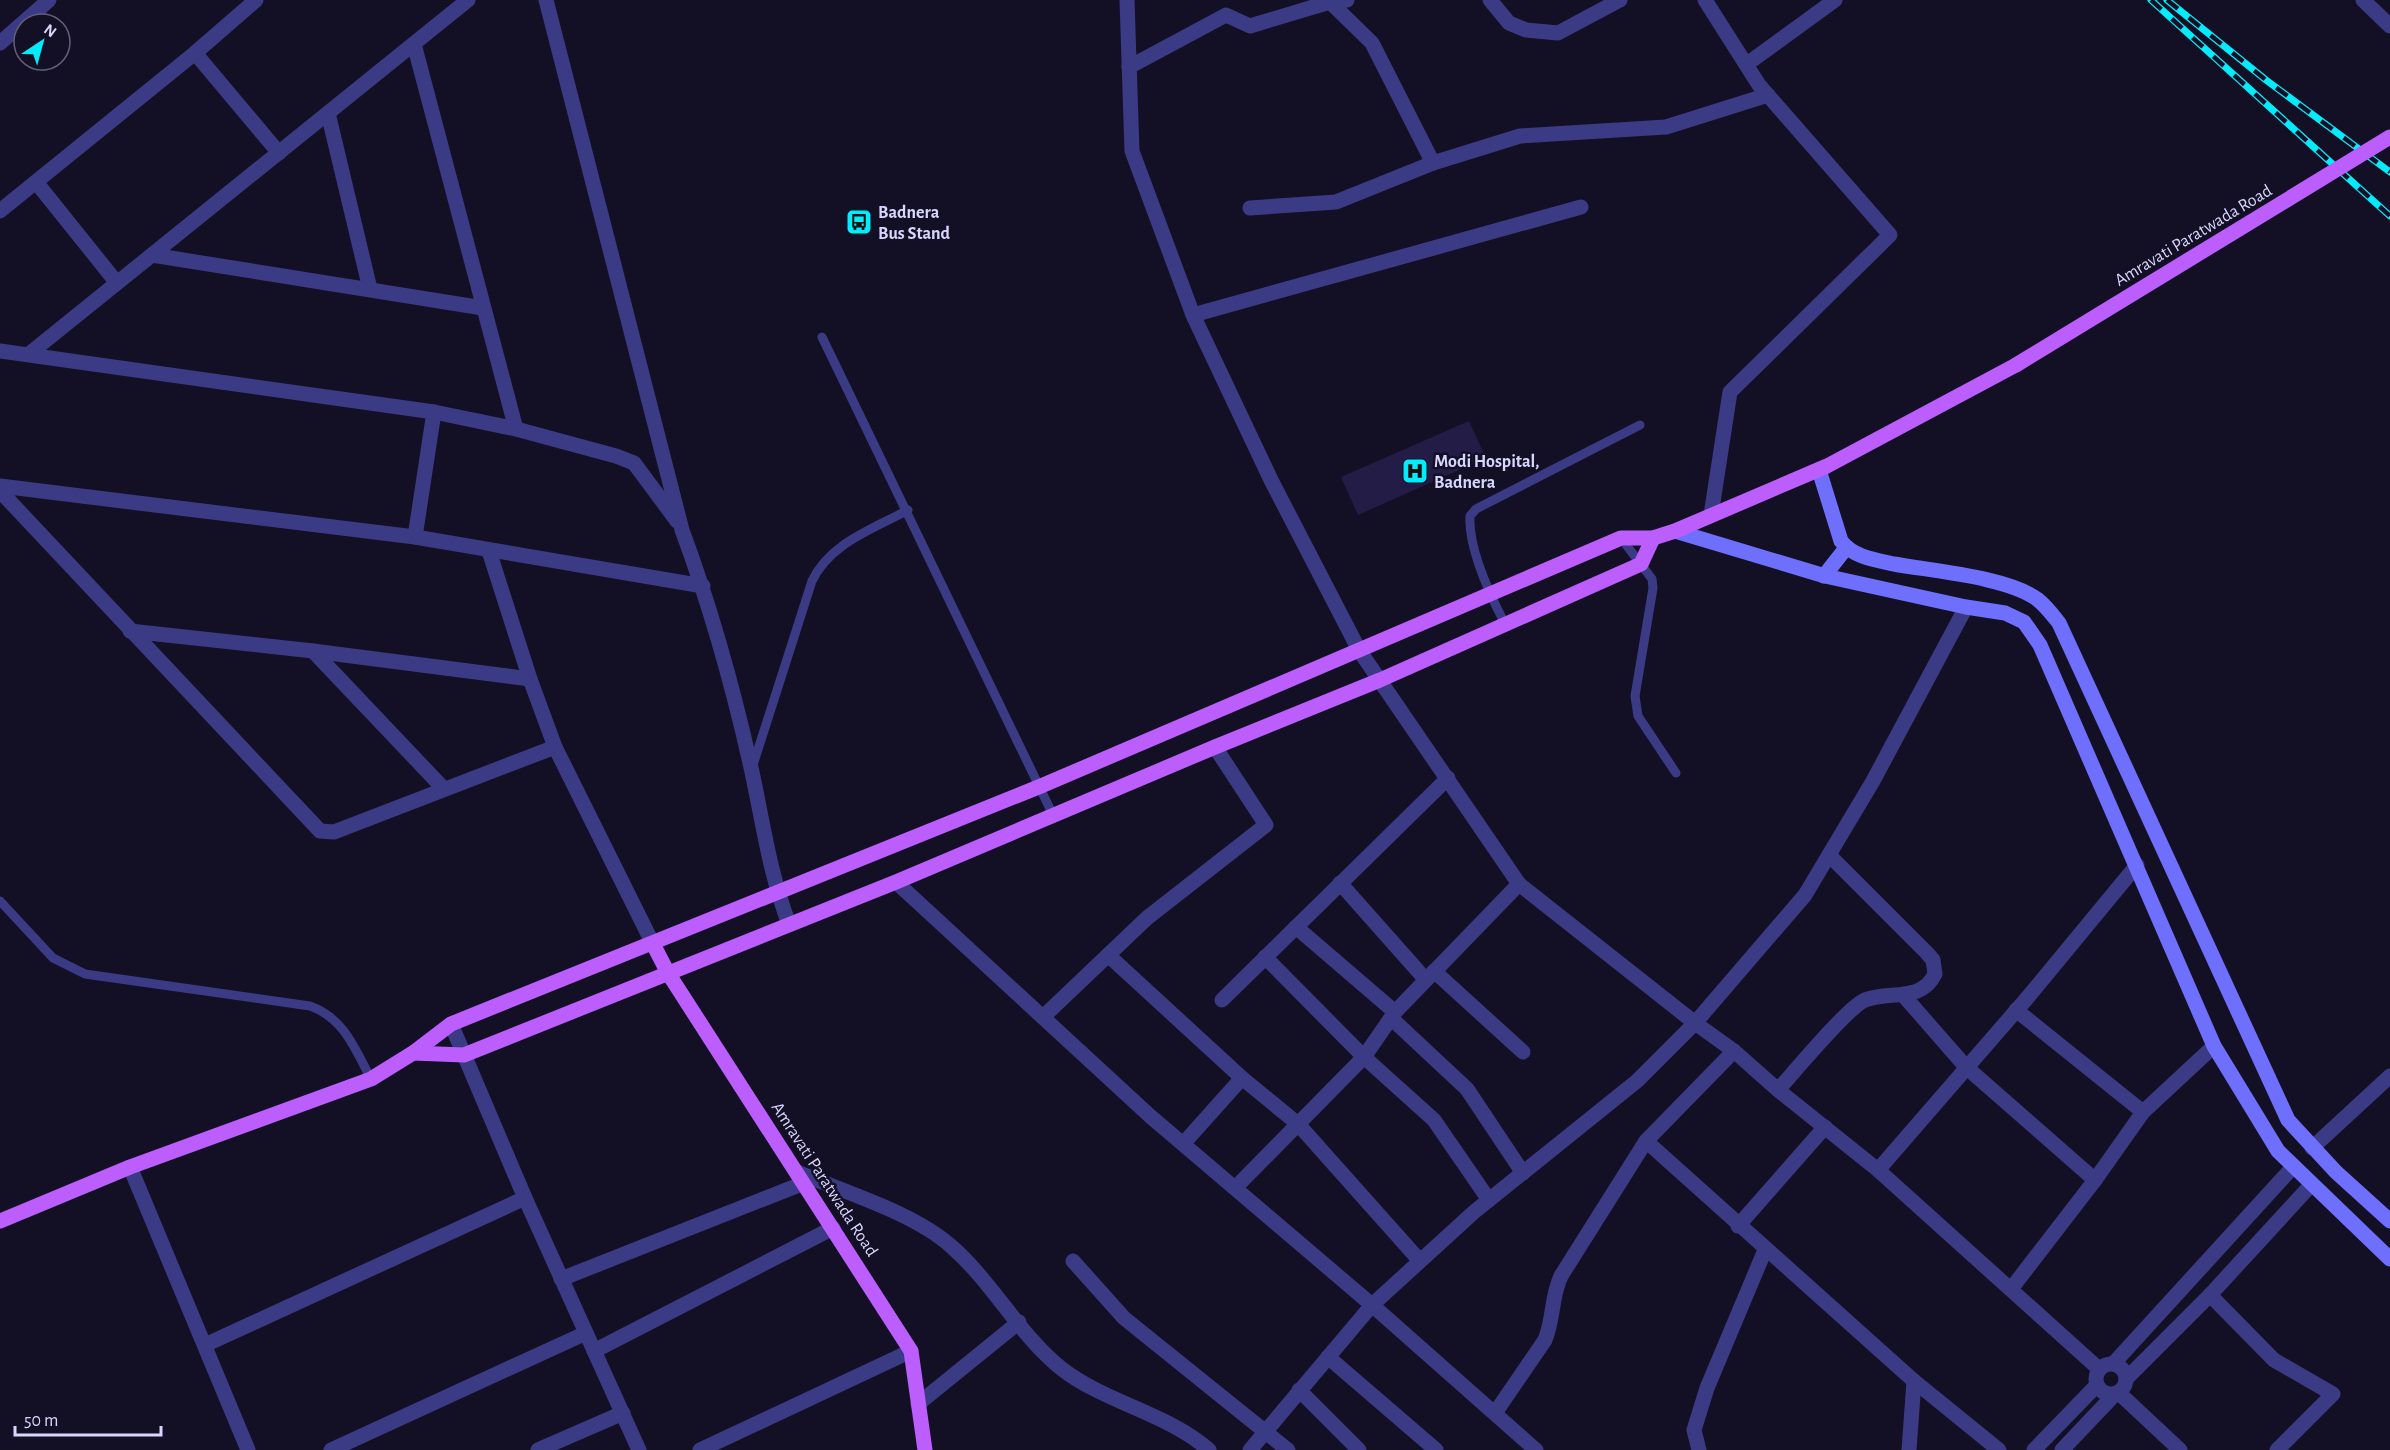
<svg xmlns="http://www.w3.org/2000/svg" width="2390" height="1450" viewBox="0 0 2390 1450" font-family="'Alegreya Sans',sans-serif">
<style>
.building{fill:#231c47}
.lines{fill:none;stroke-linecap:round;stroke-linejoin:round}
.lane{stroke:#3b3b85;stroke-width:9}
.street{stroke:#3b3b85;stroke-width:15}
.secondary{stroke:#6e70fd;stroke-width:15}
.primary{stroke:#bc5efd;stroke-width:15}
.rail-casing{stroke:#04ecfc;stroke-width:7}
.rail{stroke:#131026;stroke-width:4.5;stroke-dasharray:14;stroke-linecap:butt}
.primary-bridge{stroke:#bc5efd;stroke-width:15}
.labels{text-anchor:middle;stroke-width:5;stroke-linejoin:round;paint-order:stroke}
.poi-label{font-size:18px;font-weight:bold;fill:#d9d6fe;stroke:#131026;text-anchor:start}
.street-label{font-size:18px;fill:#d9d6fe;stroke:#131026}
</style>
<rect width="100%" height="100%" fill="#131026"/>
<polygon class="building" points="1469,421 1486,458 1358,515 1341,477"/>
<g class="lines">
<g class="lane">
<polyline points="822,337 1053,815"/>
<polyline points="1621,538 1652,579 1653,588 1635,696 1638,716 1676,773"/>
<path d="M1505,624C1490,595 1468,549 1470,516L1476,509L1640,425"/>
<path d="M753,765L812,581C830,543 873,529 908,510"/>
<path d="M0,901L53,958L85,974L310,1006C344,1018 355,1049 371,1079"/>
</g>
<g class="street">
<path d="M546,0L682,530C711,608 734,691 752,772C763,823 770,875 789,924"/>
<polyline points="1127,0 1132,151 1193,315 1271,480 1359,650 1519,884 1695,1023 1734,1051 1778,1090 1878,1170 2099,1369"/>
<polyline points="1490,0 1509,23 1526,30 1558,33 1620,0"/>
<polyline points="1705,0 1759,85 1890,235 1730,392 1711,515"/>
<polyline points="2363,0 2390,26"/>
<polyline points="1330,2 1372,43 1433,163 1520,136 1666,127 1768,95"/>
<polyline points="0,43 49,0"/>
<polyline points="414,44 516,429"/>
<polyline points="195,53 279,153"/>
<polyline points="1747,64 1835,0"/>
<polyline points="1129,67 1226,15 1250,26 1330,2 1347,0"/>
<polyline points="328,113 370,289"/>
<polyline points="36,182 117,283"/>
<polyline points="1250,208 1336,202 1433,163"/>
<polyline points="0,211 195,53 256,0"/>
<polyline points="152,255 483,308"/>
<polyline points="1193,315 1581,207"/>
<polyline points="0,351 434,412 516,429 616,456 634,463 677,521"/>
<polyline points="29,354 468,0"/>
<polyline points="0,486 415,537 703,586"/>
<polyline points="0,491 320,831 334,832 555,747"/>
<polyline points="415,537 434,412"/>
<polyline points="489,551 530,679 555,747 653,944"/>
<polyline points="130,631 313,651 530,679"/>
<polyline points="313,651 444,789"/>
<polyline points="896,882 1150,1116 1372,1305 1536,1450"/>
<polyline points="1340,883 1426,980"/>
<polyline points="1296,927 1395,1012"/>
<polyline points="1108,955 1242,1078"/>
<polyline points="1265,957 1364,1057 1434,1120 1489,1200"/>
<polyline points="1434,971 1523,1052"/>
<polyline points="1904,996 1966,1067 2095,1180"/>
<polyline points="1222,1000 1448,778"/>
<polyline points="2016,1010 2143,1112"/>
<polyline points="1043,1017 1147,918 1266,825 1215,747"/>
<polyline points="1391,1018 1467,1089 1523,1173"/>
<polyline points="451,1024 525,1198 639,1450"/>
<polyline points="1734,1051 1646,1141 1914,1381 1999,1450"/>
<path d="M1778,1090C1794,1072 1848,1007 1865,1000C1889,990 1921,1003 1935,974L1933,960L1927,953L1829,855"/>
<polyline points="1183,1144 1242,1078 1298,1124 1420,1261"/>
<polyline points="2312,1148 2390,1076"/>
<polyline points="130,1167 248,1450"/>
<polyline points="1878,1170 2028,997 2137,865"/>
<path d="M797,1172C844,1192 915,1213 952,1247C992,1282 1021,1337 1062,1369C1106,1403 1167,1413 1209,1450"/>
<polyline points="1235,1188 1364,1057 1395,1012 1519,884"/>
<polyline points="1738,1226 1825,1127"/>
<polyline points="1073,1261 1124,1318 1288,1450"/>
<polyline points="561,1279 804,1183"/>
<polyline points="2011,1289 2095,1180 2143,1112 2214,1046"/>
<polyline points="2210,1295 2274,1360 2333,1394 2277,1450"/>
<polyline points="205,1345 525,1198"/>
<polyline points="594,1351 833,1228"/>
<polyline points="1328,1357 1436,1450"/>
<circle cx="2111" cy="1379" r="15"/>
<polyline points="2113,1364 2293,1167"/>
<polyline points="2126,1379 2210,1295 2311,1185"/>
<polyline points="1299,1390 1359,1450"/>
<polyline points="2119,1393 2180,1450"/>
<polyline points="918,1404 1019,1322"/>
<path d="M1495,1413L1545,1340C1554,1318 1551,1297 1561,1276L1646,1141"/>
<polyline points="331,1450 586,1333"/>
<polyline points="538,1450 623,1413"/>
<polyline points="700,1450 911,1351"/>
<polyline points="1250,1450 1372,1305 1474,1212 1637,1081 1695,1023 1805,895 1873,781 1966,607"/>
<polyline points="1699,1450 1694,1430 1707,1388 1765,1250"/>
<polyline points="1909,1450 1914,1381"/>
<polyline points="2034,1450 2096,1386"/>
<polyline points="2062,1450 2115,1394"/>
</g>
<g class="secondary">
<path d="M1819,470L1841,541C1853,557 1875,560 1894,564C1932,571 2007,577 2037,599C2046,606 2052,614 2059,623L2288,1120L2336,1172L2390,1221"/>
<polyline points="1675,531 1825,576 1966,607 2005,613 2024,622 2040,645 2214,1046 2278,1151 2390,1259"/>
<polyline points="1824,576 1846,548"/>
</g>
<g class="primary">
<polyline points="653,944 668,973 911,1351 925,1450"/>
<polyline points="413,1053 464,1055 896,882 1215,747 1380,680 1641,564 1653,538"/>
<polyline points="0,1221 130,1167 371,1079 413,1053 451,1024 1041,786 1621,538 1653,538 1675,531 1827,466 2016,365"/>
</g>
<g class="rail-casing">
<g id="rail">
<polyline points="2151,0 2390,216"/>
<polyline points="2167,0 2266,80 2390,172"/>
</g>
</g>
<use href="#rail" class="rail"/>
<polyline class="primary-bridge" points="2016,365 2390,137"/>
</g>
<defs>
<g id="bus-square" transform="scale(1.35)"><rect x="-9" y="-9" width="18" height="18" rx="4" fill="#04ecfc" stroke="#131026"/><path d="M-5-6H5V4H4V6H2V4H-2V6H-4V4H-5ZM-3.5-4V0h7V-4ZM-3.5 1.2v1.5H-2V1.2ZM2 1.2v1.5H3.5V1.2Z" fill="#111"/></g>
<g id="hospital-square" transform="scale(1.35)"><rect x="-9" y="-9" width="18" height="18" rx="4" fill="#04ecfc" stroke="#131026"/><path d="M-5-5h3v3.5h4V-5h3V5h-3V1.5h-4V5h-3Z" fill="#111"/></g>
</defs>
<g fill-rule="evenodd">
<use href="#bus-square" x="859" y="222"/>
<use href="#hospital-square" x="1415" y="471"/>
</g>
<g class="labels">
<g class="poi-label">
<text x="878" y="218">Badnera<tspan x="878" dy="21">Bus Stand</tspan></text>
<text x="1434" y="467">Modi Hospital,<tspan x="1434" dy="21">Badnera</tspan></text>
</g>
<g class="street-label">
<text transform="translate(2193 235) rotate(-31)" y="6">Amravati Paratwada Road</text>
<text transform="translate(825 1179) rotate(57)" y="6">Amravati Paratwada Road</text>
</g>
</g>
<g transform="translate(42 42) rotate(36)"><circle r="28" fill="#131026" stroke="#625f7c" stroke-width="1.5"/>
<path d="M0-4.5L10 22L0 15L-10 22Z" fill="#04ecfc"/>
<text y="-9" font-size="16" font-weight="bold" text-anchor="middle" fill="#d9d6fe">N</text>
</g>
<path d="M15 1426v9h146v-9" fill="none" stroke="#d9d6fe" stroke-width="3"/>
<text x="24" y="1426" font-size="18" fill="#d9d6fe" stroke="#131026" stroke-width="4.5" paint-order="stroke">50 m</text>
</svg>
